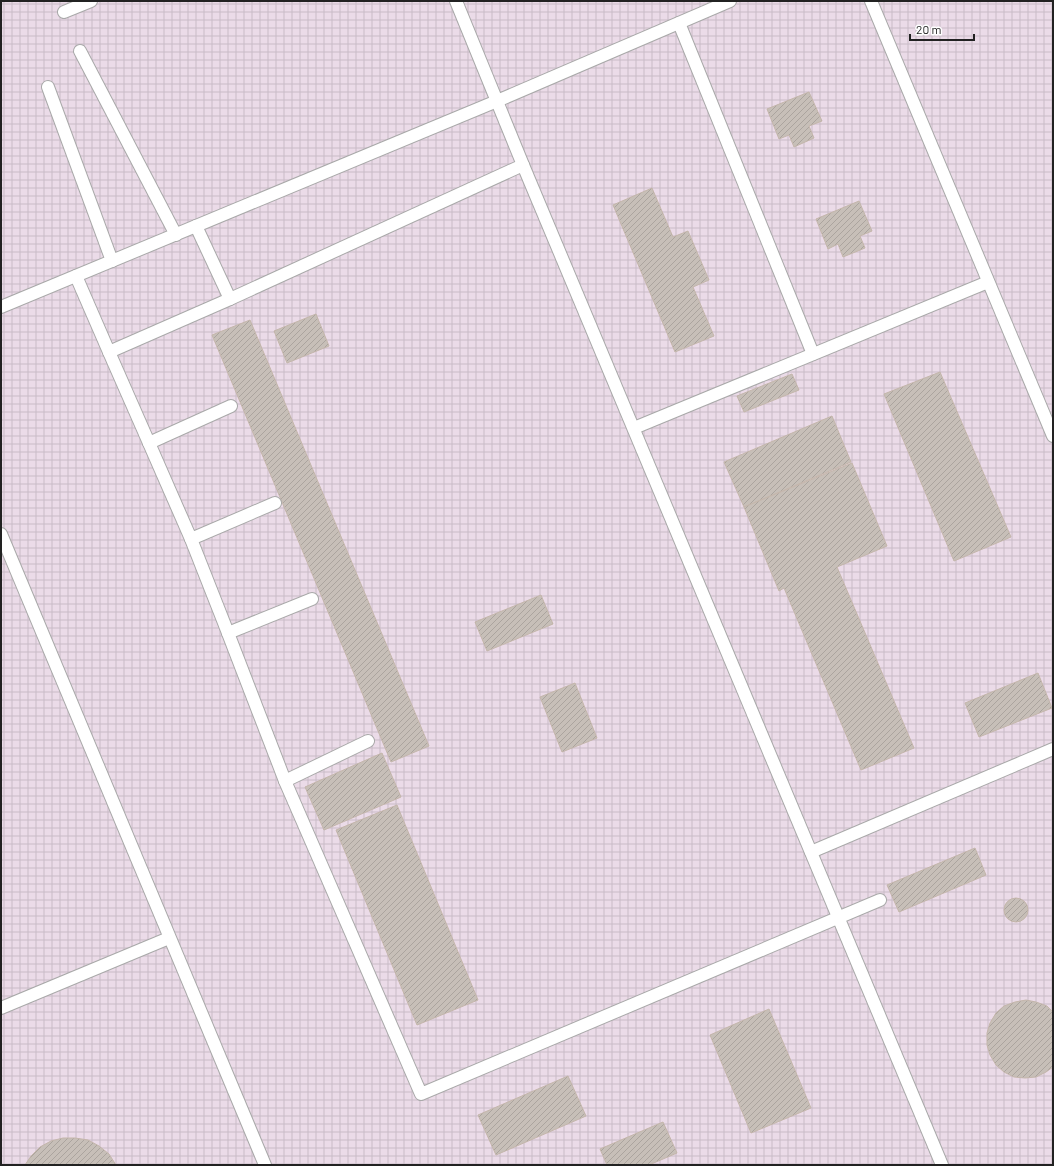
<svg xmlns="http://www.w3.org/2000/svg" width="1054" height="1166" viewBox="0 0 1054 1166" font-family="Barlow,sans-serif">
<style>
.industrial{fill:url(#industrial-grid)}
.building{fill:url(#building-hatch);stroke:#c4b6ab}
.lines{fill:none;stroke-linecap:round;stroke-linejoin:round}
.service-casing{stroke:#a9a9a9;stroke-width:14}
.service{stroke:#fff;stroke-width:12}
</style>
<defs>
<pattern id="industrial-grid" width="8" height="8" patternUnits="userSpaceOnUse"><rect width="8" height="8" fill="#ebdbe8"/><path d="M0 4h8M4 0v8" fill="none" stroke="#c9bcc7"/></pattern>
<pattern id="building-hatch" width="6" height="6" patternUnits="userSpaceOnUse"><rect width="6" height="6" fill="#c7bfb8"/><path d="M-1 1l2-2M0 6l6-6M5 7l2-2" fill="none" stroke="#aba49e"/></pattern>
</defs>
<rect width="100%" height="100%" fill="#f2efe9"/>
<rect class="industrial" x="1" y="1" width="1052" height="1164"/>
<g class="building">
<polygon points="809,92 822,121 809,126 814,138 794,147 789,135 779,139 767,109"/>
<polygon points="652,188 673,237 688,231 709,280 693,287 714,336 675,352 613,205"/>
<polygon points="859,201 872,231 860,236 865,248 843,257 838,244 828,249 816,219"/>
<polygon points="316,314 329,346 287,363 274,331"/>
<polygon points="250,320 429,746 391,762 212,335"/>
<polygon points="940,372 1011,537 954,561 884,394"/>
<polygon points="792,374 799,390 744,412 737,396"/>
<polygon points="832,416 851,462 744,507 724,462"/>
<polygon points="852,463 887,546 837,567 914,748 861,770 784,588 779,591 744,507"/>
<polygon points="541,595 553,624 487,651 475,622"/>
<polygon points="1038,673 1052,708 979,737 965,703"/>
<polygon points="575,683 597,738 562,752 540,697"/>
<polygon points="382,753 401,797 324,830 305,787"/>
<polygon points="397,805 478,1000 417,1025 336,830"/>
<polygon points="975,848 986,875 899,912 887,885"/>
<circle cx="1016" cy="910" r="12"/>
<polygon points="1026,1000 1036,1002 1047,1006 1053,1012 1053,1067 1046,1072 1036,1077 1025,1078 1014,1077 1004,1072 996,1065 990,1055 987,1045 987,1033 990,1023 996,1013 1004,1006 1015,1002"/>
<polygon points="769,1009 811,1108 751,1133 710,1035"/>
<polygon points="568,1076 586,1116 496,1155 478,1115"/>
<polygon points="663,1122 677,1153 649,1165 607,1165 600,1149"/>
<polygon points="63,1138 75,1138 88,1140 99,1146 109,1154 116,1165 25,1165 31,1156 40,1147 51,1141"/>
</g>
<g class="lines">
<g class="service-casing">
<g id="service">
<polyline points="456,1 523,165 942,1165"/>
<polyline points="871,1 1053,436"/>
<polyline points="64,12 91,1"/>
<polyline points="679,23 813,354"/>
<polyline points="80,51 176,235"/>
<polyline points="48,87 112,261"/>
<polyline points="196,226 230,299 523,165"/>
<polyline points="76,276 109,352 230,299"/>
<polyline points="1,307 497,101 730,1"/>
<polyline points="109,352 149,443 231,406"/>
<polyline points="634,428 988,282"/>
<polyline points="149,443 191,539 275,503"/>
<polyline points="1,534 265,1165"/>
<polyline points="191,539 228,633 312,599"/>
<polyline points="228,633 285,781 368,741"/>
<polyline points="285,781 421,1094 880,900"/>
<polyline points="811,852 1053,749"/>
<polyline points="1,1008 169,938"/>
</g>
</g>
<use href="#service" class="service"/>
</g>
<rect width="1054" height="1166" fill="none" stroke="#222222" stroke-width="4"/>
<path d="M910 34v6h64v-6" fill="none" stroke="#222222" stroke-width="2"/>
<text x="916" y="34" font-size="12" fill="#222222" stroke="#ffffff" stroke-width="3" paint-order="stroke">20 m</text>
</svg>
